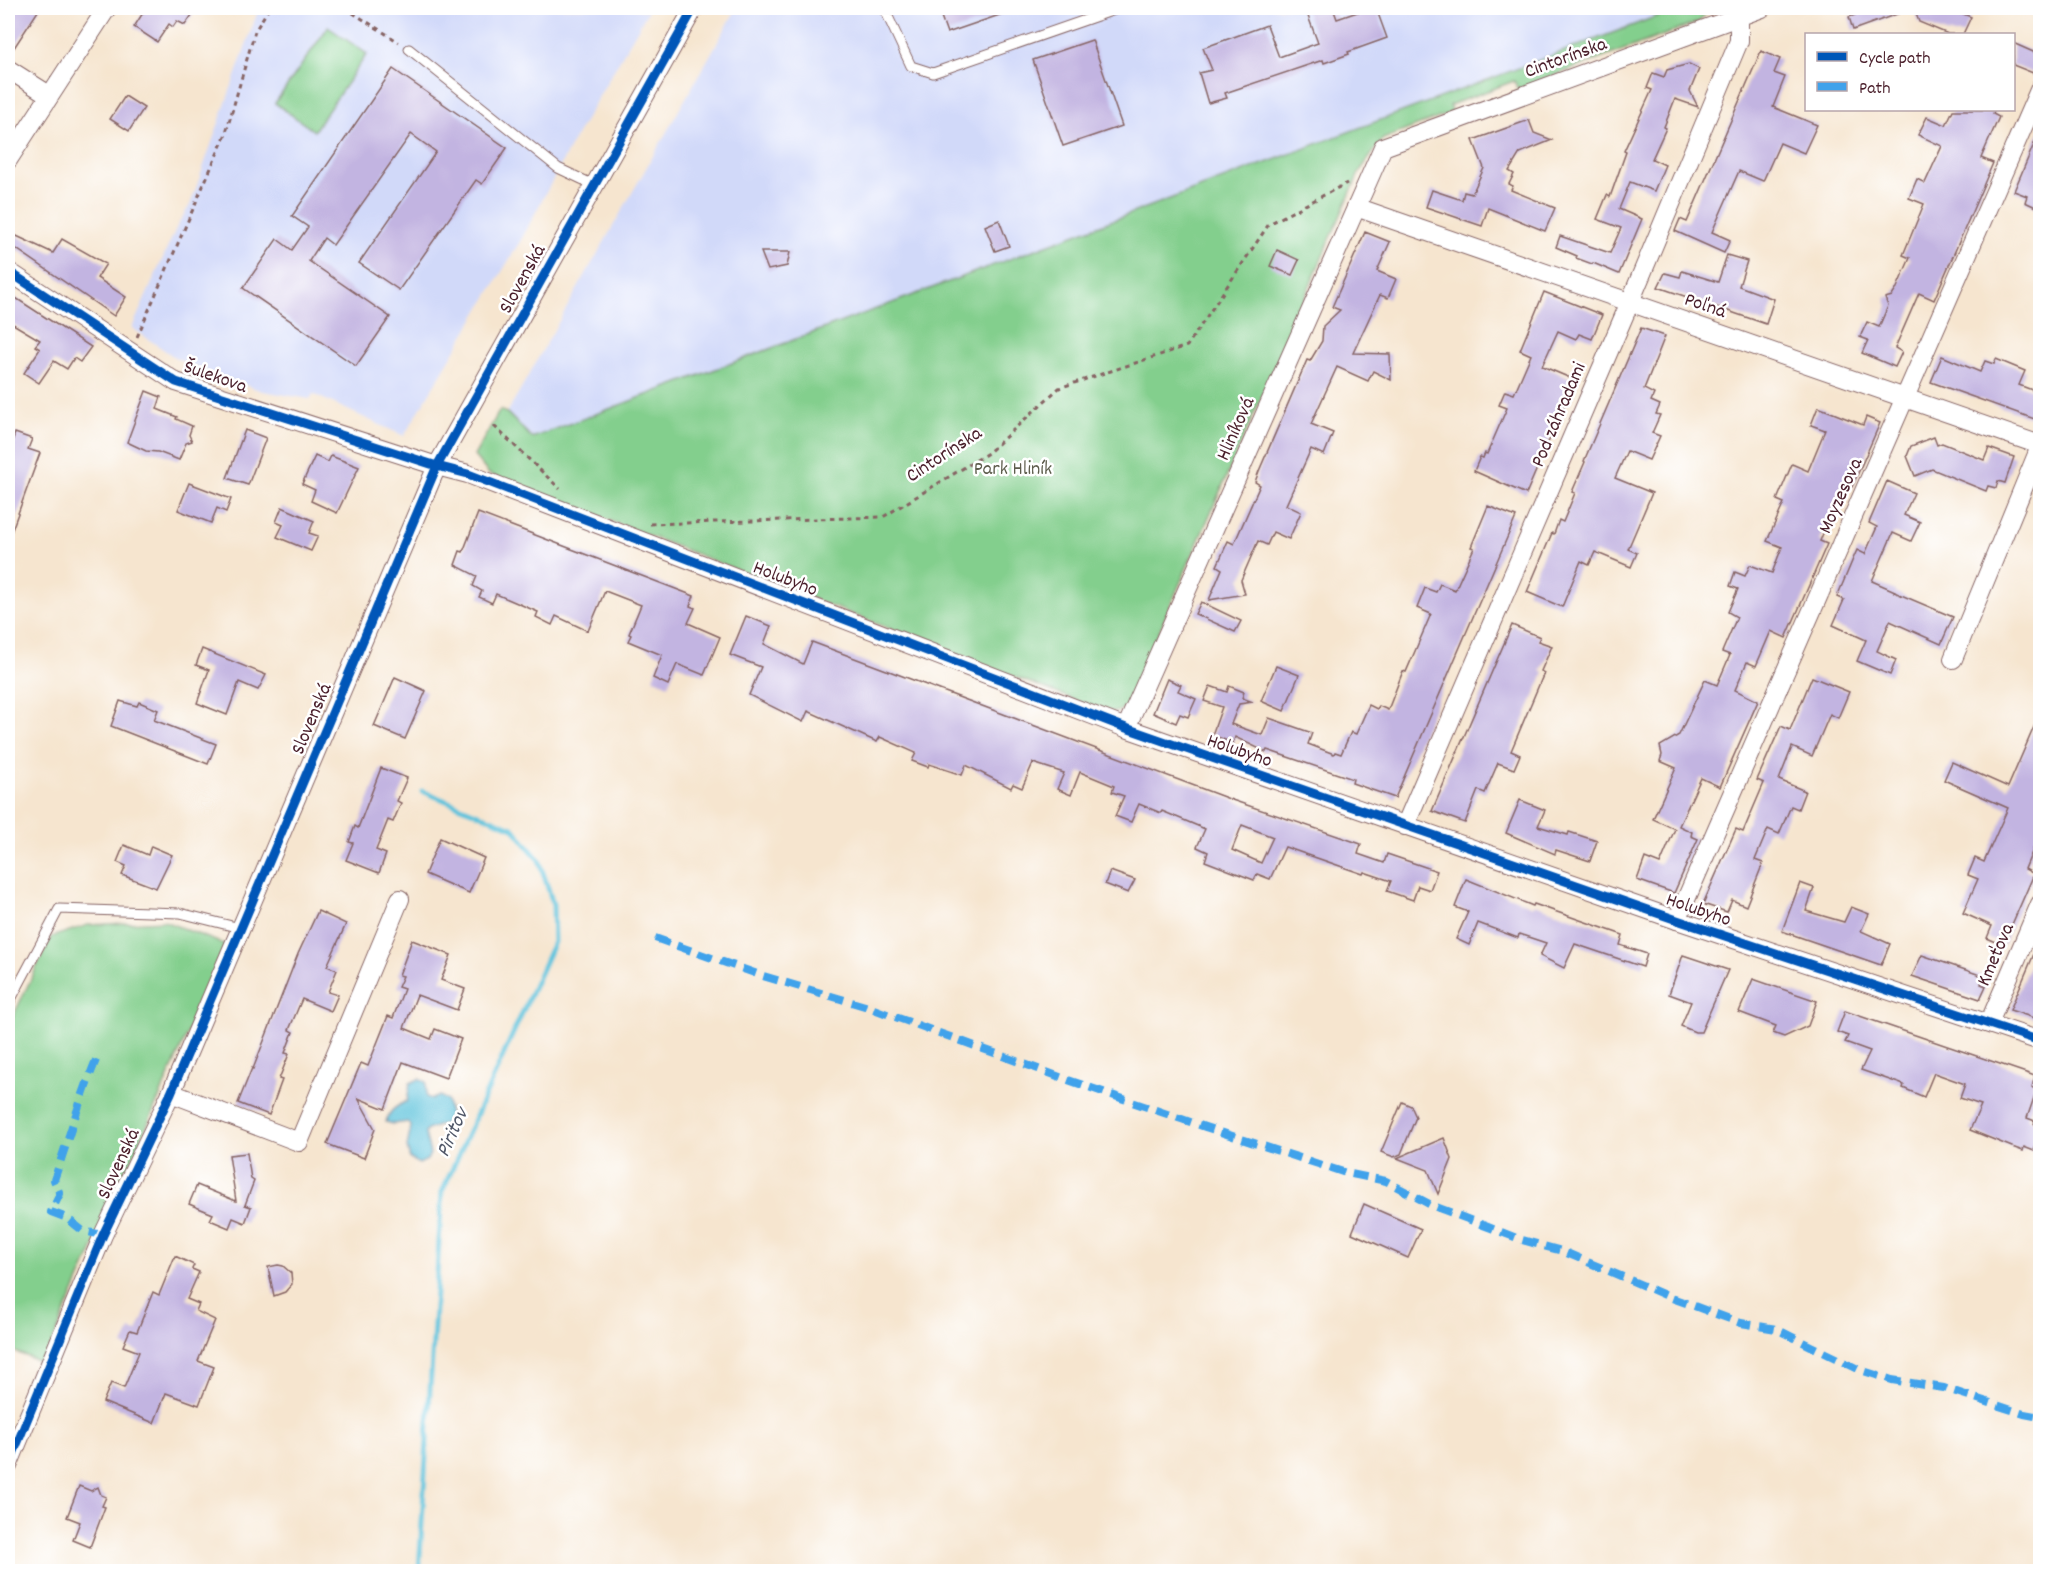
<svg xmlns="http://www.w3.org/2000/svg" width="2048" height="1579" viewBox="0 0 2048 1579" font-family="Dekko,sans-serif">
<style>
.built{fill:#d1d9f9}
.green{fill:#83cf8d;stroke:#66775c;stroke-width:1.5}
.water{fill:#5ec3dc;stroke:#547184;stroke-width:1.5}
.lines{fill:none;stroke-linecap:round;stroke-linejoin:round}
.stream{stroke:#5ec3dc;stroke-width:5}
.building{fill:#c2b4e1;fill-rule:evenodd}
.service-casing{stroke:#866464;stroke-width:11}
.minor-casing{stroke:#866464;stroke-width:20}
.path{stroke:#866464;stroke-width:3;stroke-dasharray:4.5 4.5;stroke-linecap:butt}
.service{stroke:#fff;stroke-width:9}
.minor{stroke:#fff;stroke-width:18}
.quiet{stroke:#40a2eb;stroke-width:8;stroke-dasharray:15 8;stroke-linecap:butt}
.cycleway-casing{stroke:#fff;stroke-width:13}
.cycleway{stroke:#0057b8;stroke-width:9}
.labels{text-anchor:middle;stroke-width:5;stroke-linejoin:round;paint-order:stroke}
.street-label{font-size:20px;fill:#4a1f2b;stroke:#fff}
.park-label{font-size:20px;fill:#5e5d4d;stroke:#fff}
.water-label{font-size:21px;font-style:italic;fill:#515869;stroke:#fff}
</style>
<rect width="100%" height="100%" fill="#fff"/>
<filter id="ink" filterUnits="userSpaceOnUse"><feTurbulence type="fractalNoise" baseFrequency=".0167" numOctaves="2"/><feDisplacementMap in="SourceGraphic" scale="12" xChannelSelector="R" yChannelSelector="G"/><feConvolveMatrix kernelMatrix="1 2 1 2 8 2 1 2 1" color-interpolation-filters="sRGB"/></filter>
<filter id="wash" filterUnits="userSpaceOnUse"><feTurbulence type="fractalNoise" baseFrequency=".008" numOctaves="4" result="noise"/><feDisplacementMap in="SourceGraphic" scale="24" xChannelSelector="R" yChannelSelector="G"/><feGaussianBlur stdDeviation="1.35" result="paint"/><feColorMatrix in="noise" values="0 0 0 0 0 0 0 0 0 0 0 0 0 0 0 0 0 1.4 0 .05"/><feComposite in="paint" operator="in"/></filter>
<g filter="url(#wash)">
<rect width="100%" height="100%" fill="#f6e5cf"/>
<g class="built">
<polygon points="259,8 627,8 648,11 576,136 521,240 404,436 313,394 310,399 262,391 216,375 176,358 132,328 178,224 190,205"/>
<polygon points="737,8 1679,8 532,438 507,413"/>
</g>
<g class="green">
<polygon points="1679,8 1710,8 1699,22 1518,89 1514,81 1450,105 1451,113 1383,139 1360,171 1126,707 1117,712 1103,711 489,474 474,456 500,410 507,413 532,438"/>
<polygon points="328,27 367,54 314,131 275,103"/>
<polygon points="164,921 226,945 43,1363 8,1349 8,1027 51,937 88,925"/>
</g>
<path class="water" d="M419,1079L426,1082V1097L432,1099L440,1096L447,1100L450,1114L446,1123L427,1130L425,1133L430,1154L427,1160L419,1164L410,1159L407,1147L411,1126L408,1122L393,1124L386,1122C389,1110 397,1106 407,1101L410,1083Z"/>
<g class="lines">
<polyline class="stream" points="419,1572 442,1192 554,942 553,904 539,860 513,828 422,791"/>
</g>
<g id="blocks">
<g class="building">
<polygon points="8,8 40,8 8,57"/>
<polygon points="146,8 197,8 185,25 177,21 173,27 169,24 157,42 134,27"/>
<polygon points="938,8 1013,8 1014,10 947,33"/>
<polygon points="1305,8 1333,8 1337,19 1369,8 1376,8 1387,38 1348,52 1349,54 1324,63 1323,60 1225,93 1227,98 1208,103 1199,73 1212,70 1203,48 1267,25 1279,57 1318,43"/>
<polygon points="1852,8 1910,8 1911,9 1853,30 1849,17 1855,15"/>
<polygon points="1914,8 1949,8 1971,17 1963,34 1948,34 1919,22"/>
<polygon points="1092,40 1122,126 1063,146 1033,60"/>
<polygon points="2013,43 2040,55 2033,73 2013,65"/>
<polygon points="1761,51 1780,59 1774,73 1785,77 1773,107 1817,125 1804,153 1780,143 1763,181 1739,171 1712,232 1730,240 1724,253 1675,231 1680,219 1687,222"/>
<polygon points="1689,64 1699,69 1690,91 1698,107 1675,99 1664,127 1666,128 1652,159 1665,165 1654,191 1630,182 1619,209 1642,219 1619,274 1593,263 1592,264 1576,258 1577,256 1556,247 1560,236 1610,253 1621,228 1597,219 1607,195 1610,197 1626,152 1624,151 1652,90 1647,88 1653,73 1664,77 1667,70"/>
<polygon points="393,69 507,148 482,184 476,180 399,290 359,263 436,152 411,134 333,245 324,238 309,261 390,317 356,366 243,288 277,239 292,250 308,227 292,216"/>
<polygon points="125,96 144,108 129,131 110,119"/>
<polygon points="1953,110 1994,110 1993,114 1999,117 1981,158 1993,163 1934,300 1919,293 1895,348 1902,352 1895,367 1862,353 1868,340 1860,337 1867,322 1879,327 1888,306 1885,298 1892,296 1896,290 1910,258 1903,255 1924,204 1909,198 1917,179 1925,183 1942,146 1918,135 1927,117 1946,125"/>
<polygon points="1529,120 1534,133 1552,140 1520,153 1509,171 1514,174 1509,184 1513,186 1511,190 1555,208 1545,231 1488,208 1482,226 1426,207 1432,190 1462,200 1464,192 1472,194 1484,168 1473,140"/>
<polygon points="2040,130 2040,209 2025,202 2027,196 2014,191"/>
<polygon points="999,220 1009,246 995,251 985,226"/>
<polygon points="8,232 53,253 62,239 106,264 97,278 126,297 114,316 8,243"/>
<polygon points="1365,232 1390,242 1377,271 1396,279 1388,298 1380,295 1353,353 1390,354 1391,380 1373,371 1368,381 1337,367 1311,424 1333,433 1324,455 1311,449 1286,505 1301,512 1289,539 1273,532 1267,545 1258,541 1241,580 1245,594 1209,600 1222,569 1217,566 1228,541 1234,544 1260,485 1255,482 1259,471 1307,360 1310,361 1322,341 1323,326 1340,310 1332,307"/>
<polygon points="1277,250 1299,260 1292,275 1270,266"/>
<polygon points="761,252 790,252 787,266 768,270"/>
<polygon points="1727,255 1747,261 1739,286 1774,299 1766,324 1658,287 1665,273 1680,277 1682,271 1718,282"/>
<polygon points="1544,292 1602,315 1592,339 1579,334 1576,339 1558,331 1542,366 1575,380 1526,494 1474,471 1480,457 1483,458 1485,453 1487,454 1507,408 1499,405 1505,391 1514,394 1531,355 1520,350"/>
<polygon points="8,293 91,347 80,362 74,358 67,369 54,361 39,383 24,373 40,349 35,346 40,340 8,321"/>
<polygon points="1641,328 1665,336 1644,389 1654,394 1651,401 1660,405 1656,414 1660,415 1652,433 1660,436 1649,460 1627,451 1615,478 1652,493 1628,549 1637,553 1631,567 1595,552 1589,565 1581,561 1562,607 1527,592 1552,533 1554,534 1559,520 1563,522 1575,493 1572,492 1585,462 1584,461"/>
<polygon points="1942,356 1980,372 1985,361 1994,364 1996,359 2025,371 2019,385 2040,393 2040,421 1931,382"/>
<polygon points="146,391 161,397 157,409 177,417 176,419 192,426 189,435 192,441 186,443 179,460 158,452 146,451 127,442"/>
<polygon points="1818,407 1863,425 1866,417 1880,423 1852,487 1843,483 1820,541 1827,544 1786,638 1771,631 1756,666 1747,662 1735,690 1758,701 1720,787 1701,778 1679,826 1692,832 1691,836 1698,839 1674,893 1637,880 1645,858 1660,864 1675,829 1653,819 1676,768 1660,761 1662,755 1660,746 1679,735 1705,680 1717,685 1730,655 1722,652 1737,617 1728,612 1738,589 1730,586 1735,572 1745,576 1750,565 1772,573 1782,547 1767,541 1784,503 1777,500 1792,464 1808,471 1825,430 1811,425"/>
<polygon points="245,430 266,438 248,485 227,478"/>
<polygon points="15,433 32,439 28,449 40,453 9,538 8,538 8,454"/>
<polygon points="1934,437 1937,445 1942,443 1984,460 1989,448 2014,457 2005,483 1998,481 1996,488 1988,486 1986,491 1932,469 1915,476 1907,456 1911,446"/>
<polygon points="315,456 328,462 331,456 359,467 337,513 311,501 315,490 302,484"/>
<polygon points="1887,481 1914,493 1904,515 1920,522 1911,541 1893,533 1872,581 1895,591 1894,592 1953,617 1941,644 1890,621 1877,651 1896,660 1890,675 1857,661 1866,640 1833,625 1844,600 1837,597 1853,559 1857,550 1865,554 1877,527 1869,523"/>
<polygon points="189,483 231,499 226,512 217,508 211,523 178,510"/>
<polygon points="1488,506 1516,517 1395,798 1352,783 1353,779 1267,750 1266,752 1235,737 1233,743 1212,735 1222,707 1204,701 1210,686 1227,692 1229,686 1244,692 1242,698 1253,702 1239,704 1231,724 1262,735 1269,718 1312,733 1308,744 1334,754 1335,752 1341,754 1351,732 1356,734 1369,705 1377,709 1379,706 1388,710 1403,671 1406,672 1431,614 1417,608 1425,588 1436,592 1440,584 1455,590 1474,548 1471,547"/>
<polygon points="282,507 314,521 309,533 318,536 311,551 277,537 283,525 276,522"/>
<polygon points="478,513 694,596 690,606 695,608 688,623 720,637 704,675 677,664 668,685 653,678 662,655 628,641 631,635 629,634 641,605 605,591 588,631 556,616 552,625 536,617 538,612 496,594 492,603 479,597 482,591 473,586 477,576 455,565 460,551 463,552"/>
<polygon points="1201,602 1241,621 1235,632 1195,614"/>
<path d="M746,616L771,626L764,644L803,664L812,642L1232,800L1361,844L1358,854L1384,863L1387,854L1437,871L1430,890L1418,886L1413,900L1387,891L1391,881L1364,872L1363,874L1285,847L1270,879L1257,874L1254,880L1205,861L1208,852L1197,847L1205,829L1162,811L1161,813L1139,804L1131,822L1115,816L1124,796L1112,792L1114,786L1080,772L1071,795L1057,789L1064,773L1033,763L1022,788L1013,784L1011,788L966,765L962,775L929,764L928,767L912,761L916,753L880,737L877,742L808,711L803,722L749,695L761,667L730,655ZM1242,825L1273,837L1261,863L1232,850Z"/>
<polygon points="1512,625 1540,637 1538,641 1552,646 1541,671 1544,673 1511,751 1520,755 1514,769 1498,763 1485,793 1478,790 1465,823 1432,811"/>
<polygon points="202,649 266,675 258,690 239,682 227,715 197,703 209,670 196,665"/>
<polygon points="1276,666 1299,675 1284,711 1261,701"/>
<polygon points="395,677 426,691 405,739 374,726"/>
<polygon points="1812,677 1849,692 1838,718 1830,714 1812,756 1792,747 1779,780 1805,791 1798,809 1791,806 1779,834 1768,829 1755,860 1763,863 1746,906 1732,900 1727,912 1703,904 1736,829 1743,832 1764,783 1757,780 1781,726 1790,730"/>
<polygon points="1167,679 1181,685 1178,691 1196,699 1188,717 1180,714 1176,723 1153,713"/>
<polygon points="120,701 137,706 139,702 158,710 154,720 216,744 208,764 111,726"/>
<polygon points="2040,713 2040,833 2025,869 2034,874 2003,945 1987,938 1992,926 1963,913 1978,879 1968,875 1975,858 1984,862 2008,808 1944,780 1952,762 2008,787"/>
<polygon points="381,768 407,778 397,801 401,803 393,822 388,820 376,850 386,854 379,873 346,860 353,843 349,842 355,826 358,828"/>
<polygon points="1520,800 1545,810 1538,826 1568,835 1569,832 1597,841 1590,861 1556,850 1555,854 1506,833"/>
<polygon points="440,838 484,858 469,893 425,874"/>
<polygon points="124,845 148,855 151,846 172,855 156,888 122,875 126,866 117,862"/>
<polygon points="1110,871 1135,880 1128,893 1105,884"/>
<polygon points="1466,879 1533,906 1534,904 1623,935 1620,945 1647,954 1643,967 1575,944 1564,968 1540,956 1546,943 1519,934 1518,938 1478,923 1469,945 1456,939 1468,912 1455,907"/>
<polygon points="1800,883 1814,888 1806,911 1844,922 1851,907 1869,914 1861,931 1890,944 1881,965 1782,931"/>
<polygon points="318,911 346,924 327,966 337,970 328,992 338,995 331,1011 302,999 289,1030 293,1032 285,1053 289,1054 279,1079 282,1080 269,1115 238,1103 252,1068 253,1069 298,954"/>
<polygon points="412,940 451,955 441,980 465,989 457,1010 417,995 404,1028 431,1039 435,1029 461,1039 446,1078 403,1062 385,1109 358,1098 375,1129 364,1158 327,1144 361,1063 368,1066 388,1016 393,1018 404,989 398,987 403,976 399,975"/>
<polygon points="2040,940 2040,1020 2010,1010"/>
<polygon points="1683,955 1728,970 1701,1032 1695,1032 1681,1026 1691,1002 1669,994"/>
<polygon points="1922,955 1983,976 1981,984 1986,986 1980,999 1912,976"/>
<polygon points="1753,979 1817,1001 1808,1026 1784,1037 1773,1033 1776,1026 1739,1012"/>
<polygon points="1845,1011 2035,1076 2032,1087 2037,1089 2027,1118 2035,1121 2034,1124 2040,1127 2040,1135 2034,1151 2024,1147 2023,1151 2012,1147 1970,1130 1981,1105 1960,1098 1965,1084 1934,1073 1924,1097 1903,1088 1904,1085 1861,1070 1870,1051 1845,1042 1848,1036 1837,1032"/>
<polygon points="1402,1102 1411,1106 1416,1117 1401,1154 1394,1157 1381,1152"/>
<polygon points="1444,1138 1452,1159 1438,1194 1428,1170 1397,1158"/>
<polygon points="247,1153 251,1179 254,1181 245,1205 251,1207 245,1223 233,1218 229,1228 210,1220 213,1214 189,1204 197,1185 236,1201 229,1155"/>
<polygon points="1364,1204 1421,1229 1408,1258 1352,1233"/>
<polygon points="175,1256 194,1265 192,1269 199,1272 187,1299 199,1304 196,1311 215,1320 198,1361 214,1367 199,1405 166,1393 154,1423 103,1402 111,1383 124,1388 139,1352 123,1346 130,1330 137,1332 153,1292 159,1295"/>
<polygon points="278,1265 283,1266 291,1273 292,1284 285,1292 274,1296 268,1267"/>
<polygon points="79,1486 91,1491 98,1487 101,1495 106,1497 102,1506 105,1507 90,1547 73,1540 80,1522 67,1517"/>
</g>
</g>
</g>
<g filter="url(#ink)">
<use href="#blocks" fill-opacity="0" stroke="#866464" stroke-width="1.5"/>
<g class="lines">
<g class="service-casing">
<g id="service">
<polyline points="884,8 911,66 933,73 1120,8"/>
<polyline points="409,49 558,168 594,185"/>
<polyline points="8,1005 59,909 180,913 240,928"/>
</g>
</g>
<g class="minor-casing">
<g id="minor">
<polyline points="8,69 49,95"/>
<polyline points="8,160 107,8"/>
<polyline points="1356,207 2040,445"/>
<polyline points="8,271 176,382 437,466 468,474 1126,728 1677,920 2040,1041"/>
<polyline points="1953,659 2040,447"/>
<polyline points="1126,728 1383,147 1762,8"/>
<polyline points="1405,826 1630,302 1739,41 1739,16"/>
<polyline points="1677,920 2040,88"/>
<polyline points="1989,1023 2040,904"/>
<polyline points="171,1093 299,1142 400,899"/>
<polyline points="8,1466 103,1235 171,1093 437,466 694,8"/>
</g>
</g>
<g class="path">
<polyline points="345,8 399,42"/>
<polyline points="137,337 225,136 255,31 269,8"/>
<polyline points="494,426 560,489"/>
<polyline points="650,524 883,517 988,453 1059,388 1187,346 1269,224 1347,183"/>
</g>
<use href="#service" class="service"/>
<use href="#minor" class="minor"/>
<g class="quiet">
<polyline points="655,938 763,976 868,1007 1071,1081 1205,1127 1346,1173 1386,1181 1431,1205 1522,1240 1562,1251 1672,1298 1741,1323 1776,1329 1860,1370 1892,1380 1944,1388 2024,1414 2040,1417"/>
<path d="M96,1060C80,1099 68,1140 54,1180L60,1194L51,1212L67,1218L83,1231L103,1235"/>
</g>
<g class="cycleway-casing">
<g id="cycleway">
<polyline points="8,271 176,382 437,466 468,474 1126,728 1677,920 2040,1041"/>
<polyline points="8,1466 103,1235 171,1093 437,466 694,8"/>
</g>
</g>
<use href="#cycleway" class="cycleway"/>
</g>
</g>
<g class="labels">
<g class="street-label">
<text transform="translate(1565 56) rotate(-20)" y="7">Cintorínska</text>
<text transform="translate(521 278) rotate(-61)" y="7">Slovenská</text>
<text transform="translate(1706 304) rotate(19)" y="7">Poľná</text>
<text transform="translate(216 375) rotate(19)" y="7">Šulekova</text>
<text transform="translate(1557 414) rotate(-67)" y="7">Pod záhradami</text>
<text transform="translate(1234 428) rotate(-66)" y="7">Hliníková</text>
<text transform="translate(943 453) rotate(-33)" y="7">Cintorínska</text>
<text transform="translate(1839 495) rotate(-66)" y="7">Moyzesova</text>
<text transform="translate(786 577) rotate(21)" y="7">Holubyho</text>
<text transform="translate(310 718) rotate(-67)" y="7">Slovenská</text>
<text transform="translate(1240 749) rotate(19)" y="7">Holubyho</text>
<text transform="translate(1699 908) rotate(19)" y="7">Holubyho</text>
<text transform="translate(1994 954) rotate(-67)" y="7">Kmeťova</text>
<text transform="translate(117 1163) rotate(-65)" y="7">Slovenská</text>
</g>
<g class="park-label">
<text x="1013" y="474">Park Hliník</text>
</g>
<g class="water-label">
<text transform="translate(451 1132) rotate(-66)" y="7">Piritov</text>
</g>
</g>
<rect width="2048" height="1579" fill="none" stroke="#fff" stroke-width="30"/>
<rect x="1805" y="33" width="210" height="78" fill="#ffffff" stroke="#b7a5aa" stroke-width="1.5"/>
<rect x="1817" y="52" width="30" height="9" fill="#0057b8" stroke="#b7a5aa" stroke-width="1.5"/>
<text x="1859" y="63" font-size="18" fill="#4a1f2b">Cycle path</text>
<rect x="1817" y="82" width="30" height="9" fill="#40a2eb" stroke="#b7a5aa" stroke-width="1.5"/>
<text x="1859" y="93" font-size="18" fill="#4a1f2b">Path</text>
</svg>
